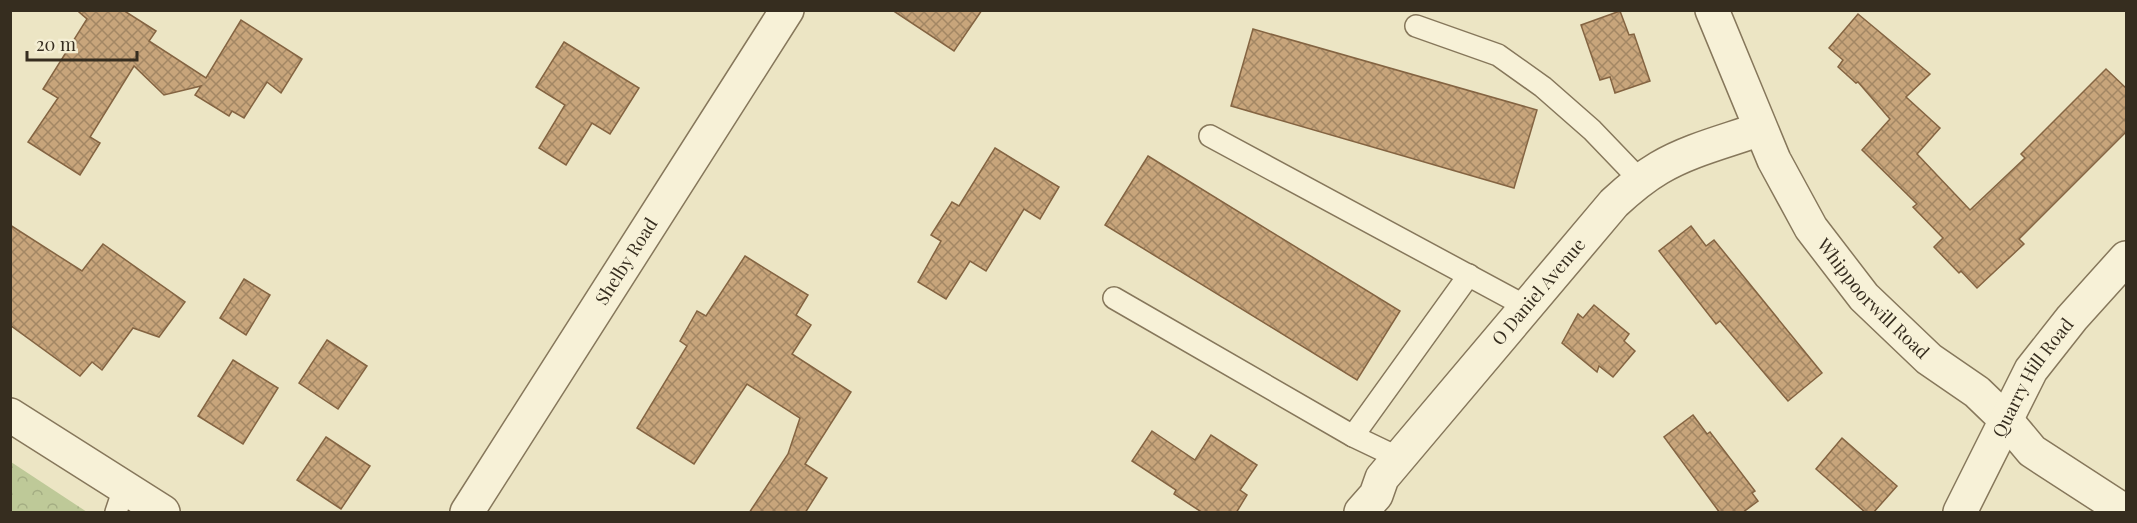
<svg xmlns="http://www.w3.org/2000/svg" width="2137" height="523" viewBox="0 0 2137 523" font-family="'Playfair Display',serif">
<style>
.park{fill:url(#park-crowns)}
.building{fill:url(#building-cross-hatch);stroke:#846442;stroke-width:1.5}
.lines{fill:none;stroke-linecap:round;stroke-linejoin:round}
.lane-casing{stroke:#86775b;stroke-width:24}
.street-casing{stroke:#86775b;stroke-width:36}
.lane{stroke:#f7f1d7;stroke-width:21}
.street{stroke:#f7f1d7;stroke-width:33}
.labels{text-anchor:middle;stroke-width:4.5;stroke-linejoin:round;paint-order:stroke}
.street-label{font-size:18px;fill:#362d1f;stroke:#f4eed3}
</style>
<defs>
<pattern id="park-crowns" width="20" height="18" patternUnits="userSpaceOnUse" patternTransform="scale(1.5)"><rect width="20" height="18" fill="#bec998"/><path d="M2 6a3 3 0 1 1 6 0M12 15a3 3 0 1 1 6 0" fill="none" stroke="#a4ad83"/></pattern>
<pattern id="building-cross-hatch" width="8" height="8" patternUnits="userSpaceOnUse" patternTransform="scale(1.5)"><rect width="8" height="8" fill="#c8a57b"/><path d="M0 0l8 8M0 8l8-8" fill="none" stroke="#a38764"/></pattern>
</defs>
<rect width="100%" height="100%" fill="#ece5c4"/>
<polygon class="park" points="10,462 11,462 87,512 11,512"/>
<g class="building">
<polygon points="80,10 123,10 156,31 149,41 206,78 241,20 302,59 281,93 267,82 244,118 232,111 229,116 195,95 201,86 164,95 134,66 90,137 100,143 80,175 28,142 58,98 43,89 87,19 79,12"/>
<polygon points="892,10 982,10 954,51"/>
<polygon points="1620,11 1629,35 1634,34 1650,81 1615,93 1610,77 1600,80 1581,25"/>
<polygon points="1858,14 1930,74 1906,97 1940,128 1917,154 1970,210 2025,158 2021,154 2106,69 2127,89 2127,131 2019,239 2024,244 1977,288 1961,271 1959,273 1934,247 1943,238 1913,207 1917,204 1862,150 1890,119 1858,82 1856,83 1838,67 1843,60 1829,48"/>
<polygon points="1253,29 1537,110 1514,188 1231,106"/>
<polygon points="564,42 639,88 610,134 592,123 566,165 539,148 565,105 536,87"/>
<polygon points="995,148 1059,187 1040,219 1024,209 986,271 970,261 946,299 918,282 941,241 931,235 952,202 959,206"/>
<polygon points="1148,156 1400,311 1357,380 1105,225"/>
<polygon points="10,225 82,271 103,244 185,302 159,337 133,328 102,370 92,362 80,376 10,325"/>
<polygon points="1691,226 1706,246 1714,240 1822,373 1788,401 1720,321 1716,324 1659,251"/>
<polygon points="745,256 808,295 796,315 811,325 792,354 851,392 805,464 827,478 805,513 749,513 788,454 800,418 747,384 694,464 637,428 687,346 680,341 697,311 706,316"/>
<polygon points="244,279 270,295 246,335 220,318"/>
<polygon points="1594,305 1629,334 1624,341 1635,351 1613,377 1599,366 1597,372 1562,343 1578,314 1583,318"/>
<polygon points="327,340 367,366 338,409 299,383"/>
<polygon points="233,360 278,388 243,444 198,416"/>
<polygon points="1693,415 1707,434 1710,432 1755,491 1752,493 1758,501 1742,513 1720,513 1664,437"/>
<polygon points="1152,431 1195,460 1211,435 1257,465 1240,490 1247,495 1236,513 1203,513 1174,494 1176,490 1132,461"/>
<polygon points="326,437 370,466 341,509 297,480"/>
<polygon points="1842,438 1897,486 1873,513 1866,513 1816,469"/>
</g>
<g class="lines">
<g class="lane-casing">
<g id="lane">
<polyline points="1416,26 1498,55 1543,87 1592,130 1640,180"/>
<polyline points="1210,136 1527,307"/>
<polyline points="1114,298 1353,436"/>
<polyline points="1399,458 1353,436 1469,275"/>
<polyline points="116,512 124,488"/>
</g>
</g>
<g class="street-casing">
<g id="street">
<path id="s1" d="M1712,10L1774,160L1811,228L1864,297L1929,359L1977,392L2006,420L2032,451L2126,512"/>
<polyline points="10,415 163,512"/>
<path id="s2" d="M467,512L787,10"/>
<path id="s3" d="M1361,512L1376,495L1382,478L1614,203C1628,190 1642,178 1659,168C1689,150 1727,141 1760,129"/>
<path id="s4" d="M1960,512L2031,370L2072,318L2126,258"/>
</g>
</g>
<use href="#lane" class="lane"/>
<use href="#street" class="street"/>
</g>
<g class="labels">
<g class="street-label">
<text dy="6" stroke="none"><textPath href="#s2" startOffset="297">Shelby Road</textPath></text>
<text dy="6" stroke="none"><textPath href="#s3" startOffset="284">O Daniel Avenue</textPath></text>
<text dy="6" stroke="none"><textPath href="#s1" startOffset="334">Whippoorwill Road</textPath></text>
<text dy="6" stroke="none"><textPath href="#s4" startOffset="153">Quarry Hill Road</textPath></text>
</g>
</g>
<rect width="2137" height="523" fill="none" stroke="#362d1f" stroke-width="24"/>
<path d="M27 51v9h110v-9" fill="none" stroke="#362d1f" stroke-width="3"/>
<text x="36" y="51" font-size="18" fill="#362d1f" stroke="#f4eed3" stroke-width="4.5" paint-order="stroke">20 m</text>
</svg>
